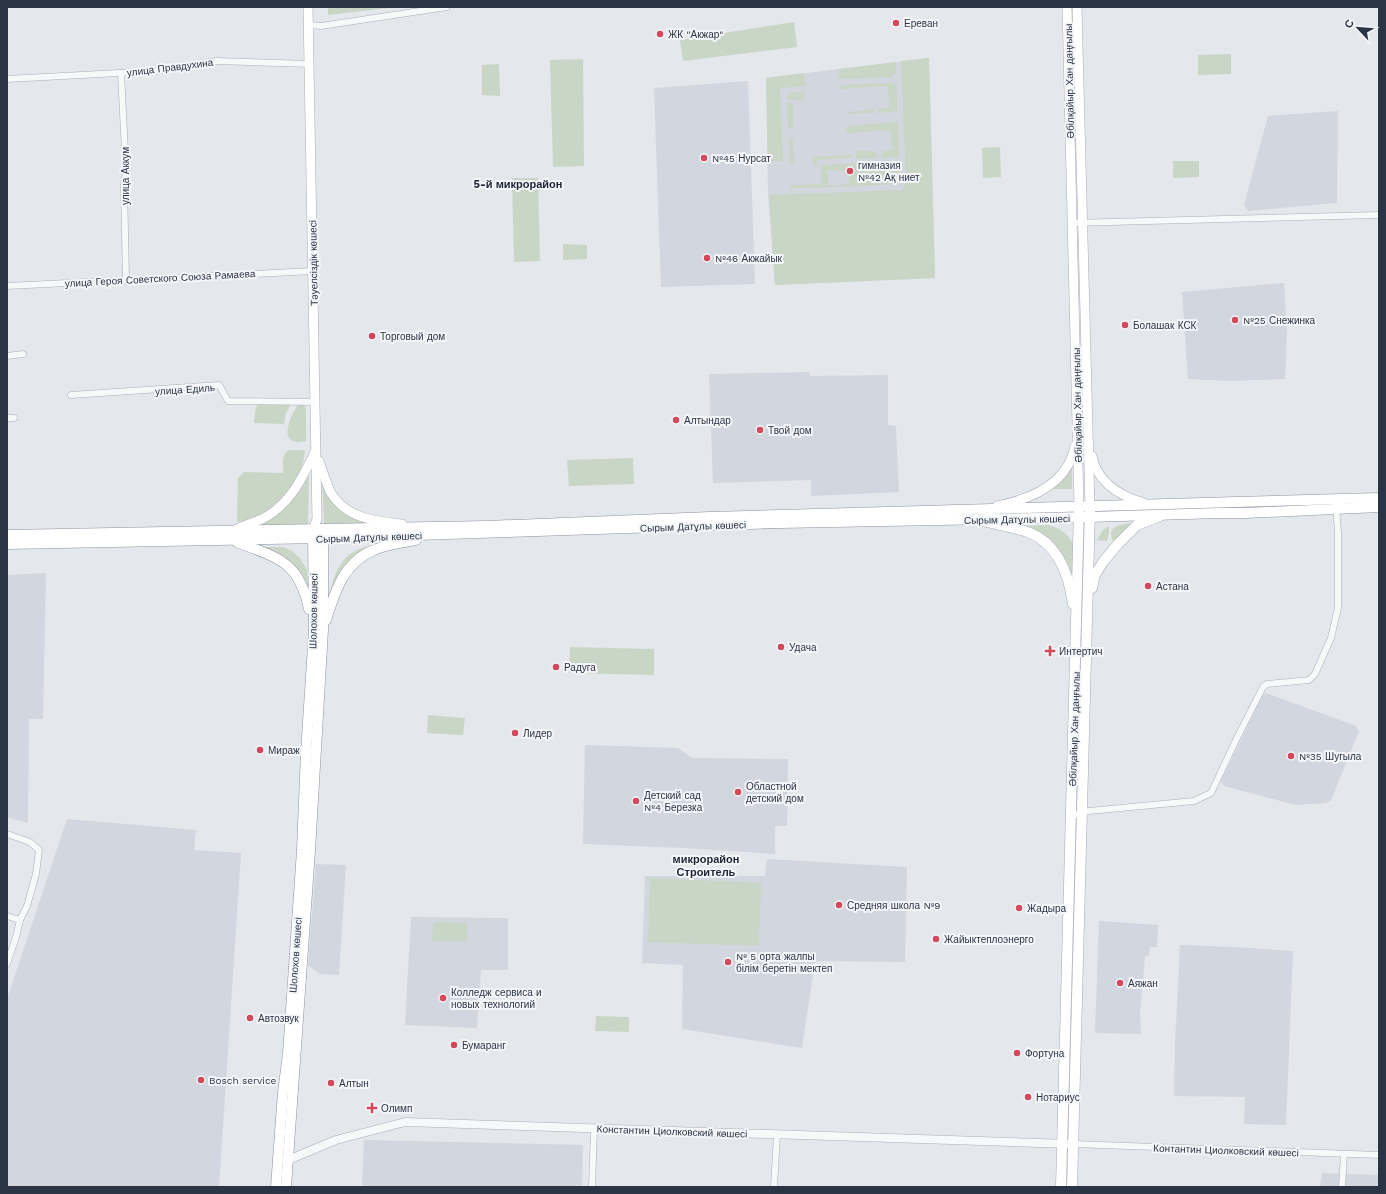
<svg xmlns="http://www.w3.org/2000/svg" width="1386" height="1194" viewBox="0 0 1386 1194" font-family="'Work Sans',sans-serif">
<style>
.built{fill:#d2d6de}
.green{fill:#c9d6c5}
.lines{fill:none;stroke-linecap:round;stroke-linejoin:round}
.minor-casing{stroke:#a9aeb7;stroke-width:7}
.tertiary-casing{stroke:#a9aeb7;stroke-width:9}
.secondary-casing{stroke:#a9aeb7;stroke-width:10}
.primary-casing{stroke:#a3abb8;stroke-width:11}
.trunk-casing{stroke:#8b94a3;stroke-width:11}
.minor{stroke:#f7f8fa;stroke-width:6}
.tertiary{stroke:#f7f8fa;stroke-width:8}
.secondary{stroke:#fff;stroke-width:9}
.primary{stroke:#fff;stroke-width:10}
.trunk{stroke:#fff;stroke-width:10}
.poi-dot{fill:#d1495b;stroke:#f4f6f9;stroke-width:1.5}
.labels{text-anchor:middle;stroke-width:4;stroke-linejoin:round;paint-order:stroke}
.poi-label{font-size:10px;fill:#2b3445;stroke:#f4f6f9;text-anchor:start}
.street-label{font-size:10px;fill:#2b3445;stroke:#f4f6f9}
.neighbourhood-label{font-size:11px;font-weight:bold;fill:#1d2536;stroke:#f4f6f9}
</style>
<rect width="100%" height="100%" fill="#e4e7ec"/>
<g class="built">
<polygon points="929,58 935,278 775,285 768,192 766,78"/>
<polygon points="748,81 755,284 661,287 654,88"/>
<polygon points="1338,111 1337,203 1248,211 1244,205 1268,116"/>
<polygon points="1284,283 1287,333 1285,379 1229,381 1188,379 1182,292"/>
<polygon points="809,372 810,376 888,375 888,425 896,426 899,492 811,496 811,480 713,483 709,374"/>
<polygon points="46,573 43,719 29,719 28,823 7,817 7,575"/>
<polygon points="1266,693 1356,726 1359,731 1331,800 1326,803 1296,805 1224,786 1221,781 1262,696"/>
<polygon points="585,745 678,748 692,758 788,759 787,826 775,826 775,854 685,848 583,844"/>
<polygon points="67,819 196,830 194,850 241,853 219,1187 7,1187 7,999"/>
<polygon points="767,859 907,867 905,962 815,961 802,1048 682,1029 683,965 642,963 645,876 765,876"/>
<polygon points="316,864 346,865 339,975 320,974 308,965"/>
<polygon points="411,917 508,918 508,970 481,970 477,1028 405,1025"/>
<polygon points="1099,921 1158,925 1157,947 1150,947 1149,956 1145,956 1140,1013 1141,1034 1095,1033"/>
<polygon points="1180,945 1234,947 1293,951 1286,1125 1244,1124 1245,1097 1174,1096 1175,1045"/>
<polygon points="364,1140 583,1145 582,1187 362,1187"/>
<polygon points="1322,1173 1379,1175 1379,1187 1320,1187"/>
</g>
<g class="green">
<polygon points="328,7 397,7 328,15"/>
<polygon points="794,22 797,47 683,61 680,40"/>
<polygon points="1231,54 1231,74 1198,75 1198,55"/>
<polygon points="929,58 935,278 775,285 769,195 901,190 904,188 906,182 901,61"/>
<polygon points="583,59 584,166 553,167 550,60"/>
<polygon points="896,62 896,72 892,77 842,79 839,76 839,69"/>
<polygon points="499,64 500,96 482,95 482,65"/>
<polygon points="804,73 805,86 780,88 783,161 768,161 766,78"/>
<polygon points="893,83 897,87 897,111 879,113 878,109 875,110 875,113 847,114 846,112 889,108 888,86 839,89 841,85"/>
<polygon points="805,92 805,99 787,100 787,96 790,93"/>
<polygon points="787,103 793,103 793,127 788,128"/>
<polygon points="898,122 899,157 882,158 882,151 892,150 891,130 847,133 846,128 848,126"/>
<polygon points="789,138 793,138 794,164 790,164"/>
<polygon points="1000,147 1001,177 983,178 982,148"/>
<polygon points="856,151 876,151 877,158 856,159"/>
<polygon points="852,155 852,158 817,160 817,165 813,166 813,157"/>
<polygon points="1173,161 1199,161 1199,177 1173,178"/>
<polygon points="899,162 900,181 898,184 839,187 839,185 849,184 848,170 827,171 828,185 836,185 836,187 791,188 790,185 821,184 821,165"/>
<polygon points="512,178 538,178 540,261 514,262"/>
<polygon points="563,244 587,245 587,259 563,260"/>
<polygon points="291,404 286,413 284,424 254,423 255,412 257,405"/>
<path d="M299,404H303L306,408V441C300,442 295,443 290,439C283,433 293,410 299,404Z"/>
<path d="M289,450H305C302,487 274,519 237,522L238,478L244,472L283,473C284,465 280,455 289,450Z"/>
<polygon points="633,458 634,484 569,486 567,460"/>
<polygon points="1072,466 1072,489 1053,489 1065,478"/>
<polygon points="309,467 308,525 247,527 264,521"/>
<polygon points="322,475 330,496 371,523 324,525"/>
<path d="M1135,523L1115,542L1113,541C1105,524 1125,524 1135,523Z"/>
<path d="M1048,525C1060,528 1070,535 1074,547V591L1063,558L1019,526Z"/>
<polygon points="1109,526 1109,533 1107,541 1097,540 1103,530"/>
<path d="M378,545L369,549L329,599C334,568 345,547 378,545Z"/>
<polygon points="257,547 283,547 292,551 300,558 307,570 309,599 305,583"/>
<polygon points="570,647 654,649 654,675 569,673"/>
<polygon points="428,715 465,718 463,735 427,733"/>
<polygon points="650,878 761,883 759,946 648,942"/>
<polygon points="433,922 467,923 467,941 432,941"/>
<polygon points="596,1016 629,1017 629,1032 595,1031"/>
</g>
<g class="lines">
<g class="minor-casing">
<g id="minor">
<polyline points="308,25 321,26 447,7"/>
<polyline points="121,73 126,172 124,184 126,280"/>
<polyline points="7,79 156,71 216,61 310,64"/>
<polyline points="1072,223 1379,215"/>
<polyline points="7,286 313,271"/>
<polyline points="7,356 23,354"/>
<polyline points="71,395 219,385 228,401 315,402"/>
<polyline points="7,418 14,418"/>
<polyline points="1071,816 1089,811 1194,801 1211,793 1238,736 1263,687 1267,684 1309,680 1315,674 1331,638 1338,608 1338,532 1336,507"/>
<polyline points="7,834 30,842 39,850 36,874 27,906 20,920 16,937 7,964"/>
<polyline points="7,916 20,920"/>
<polyline points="1073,1144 1379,1155"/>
<polyline points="592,1187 594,1128"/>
<polyline points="774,1187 777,1134"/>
<polyline points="1342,1187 1344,1154"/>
</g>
</g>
<g class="tertiary-casing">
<polyline id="tertiary" points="288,1160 336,1140 405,1122 1068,1144"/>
</g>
<g class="secondary-casing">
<g id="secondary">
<polyline points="308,7 317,519 313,530"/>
<polyline points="1067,7 1079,507"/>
<polyline points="1077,7 1090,507"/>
<path d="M1092,456C1097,482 1120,496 1144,503"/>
<path d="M319,461C323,472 326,483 331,493C347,519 375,521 402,524"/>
<path d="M997,506C1032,499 1068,484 1075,446"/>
<path d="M233,531C242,526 252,523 262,519C290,505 302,478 315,452"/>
</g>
</g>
<g class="primary-casing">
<g id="primary">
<path d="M982,521C998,525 1015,527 1030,533C1059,545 1069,575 1073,604"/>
<polyline points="1092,588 1095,575 1103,562 1118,544 1137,525 1160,516"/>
<polyline points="1061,1187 1079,509"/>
<polyline points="1072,1187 1090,507"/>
</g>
</g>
<g class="trunk-casing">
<g id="trunk">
<polyline points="7,535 487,526 710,517 1379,498"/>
<path d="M237,542C278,558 299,561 309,609"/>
<polyline points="7,544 323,538 781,523 1089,517 1219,513 1245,513 1379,507"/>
<path d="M326,620C335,591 344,562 374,550C387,544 403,543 416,540"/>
<polyline points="276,1187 283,1092 288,1054 302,850 306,752 314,631 313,532"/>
<polyline points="286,1187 310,851 323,630 323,532"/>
</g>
</g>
<use href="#minor" class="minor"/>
<use href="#tertiary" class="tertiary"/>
<use href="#secondary" class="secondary"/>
<use href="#primary" class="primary"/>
<use href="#trunk" class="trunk"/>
</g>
<g class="poi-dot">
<circle cx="896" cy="23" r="4"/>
<circle cx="660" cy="34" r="4"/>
<circle cx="704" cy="158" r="4"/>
<circle cx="850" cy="171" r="4"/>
<circle cx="707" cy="258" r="4"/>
<circle cx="1235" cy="320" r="4"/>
<circle cx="1125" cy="325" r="4"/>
<circle cx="372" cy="336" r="4"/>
<circle cx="676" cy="420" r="4"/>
<circle cx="760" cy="430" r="4"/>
<circle cx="1148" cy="586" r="4"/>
<circle cx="781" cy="647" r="4"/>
<path d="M1048 645h4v4h4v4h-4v4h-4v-4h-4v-4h4z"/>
<circle cx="556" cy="667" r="4"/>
<circle cx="515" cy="733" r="4"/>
<circle cx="260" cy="750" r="4"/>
<circle cx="1291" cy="756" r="4"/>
<circle cx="738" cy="792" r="4"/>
<circle cx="636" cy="801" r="4"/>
<circle cx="839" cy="905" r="4"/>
<circle cx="1019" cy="908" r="4"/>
<circle cx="936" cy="939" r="4"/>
<circle cx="728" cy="962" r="4"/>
<circle cx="1120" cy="983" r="4"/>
<circle cx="443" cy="998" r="4"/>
<circle cx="250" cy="1018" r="4"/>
<circle cx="454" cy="1045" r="4"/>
<circle cx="1017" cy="1053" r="4"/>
<circle cx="201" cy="1080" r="4"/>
<circle cx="331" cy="1083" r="4"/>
<circle cx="1028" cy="1097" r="4"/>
<path d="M370 1102h4v4h4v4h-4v4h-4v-4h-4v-4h4z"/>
</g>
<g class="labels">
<g class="poi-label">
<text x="904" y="27">Ереван</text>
<text x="668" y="38">ЖК "Акжар"</text>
<text x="712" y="162">№45 Нурсат</text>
<text x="858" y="169">гимназия<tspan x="858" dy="12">№42 Ақ ниет</tspan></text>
<text x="715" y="262">№46 Акжайык</text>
<text x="1243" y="324">№25 Снежинка</text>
<text x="1133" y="329">Болашак КСК</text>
<text x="380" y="340">Торговый дом</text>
<text x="684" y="424">Алтындар</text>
<text x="768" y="434">Твой дом</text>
<text x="1156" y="590">Астана</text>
<text x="789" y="651">Удача</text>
<text x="1059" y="655">Интертич</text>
<text x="564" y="671">Радуга</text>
<text x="523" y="737">Лидер</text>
<text x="268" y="754">Мираж</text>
<text x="1299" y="760">№35 Шугыла</text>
<text x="746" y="790">Областной<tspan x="746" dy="12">детский дом</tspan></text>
<text x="644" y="799">Детский сад<tspan x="644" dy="12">№4 Березка</tspan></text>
<text x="847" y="909">Средняя школа №9</text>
<text x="1027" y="912">Жадыра</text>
<text x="944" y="943">Жайыктеплоэнерго</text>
<text x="736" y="960">№ 5 орта жалпы<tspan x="736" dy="12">білім беретін мектеп</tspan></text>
<text x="1128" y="987">Аяжан</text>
<text x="451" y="996">Колледж сервиса и<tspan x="451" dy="12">новых технологий</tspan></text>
<text x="258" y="1022">Автозвук</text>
<text x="462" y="1049">Бумаранг</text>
<text x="1025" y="1057">Фортуна</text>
<text x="209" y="1084">Bosch service</text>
<text x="339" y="1087">Алтын</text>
<text x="1036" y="1101">Нотариус</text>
<text x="381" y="1112">Олимп</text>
</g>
<g class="street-label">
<text transform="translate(170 67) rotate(-7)" y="4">улица Правдухина</text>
<text transform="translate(1069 81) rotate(-91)" y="4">Әбілқайыр Хан даңғылы</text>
<text transform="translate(125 176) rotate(-90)" y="4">улица Аккум</text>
<text transform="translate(313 263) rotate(-91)" y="4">Тәуелсіздік көшесі</text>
<text transform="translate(160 278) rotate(-3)" y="4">улица Героя Советского Союза Рамаева</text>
<text transform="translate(185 389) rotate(-4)" y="4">улица Едиль</text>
<text transform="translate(1077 405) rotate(-91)" y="4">Әбілқайыр Хан даңғылы</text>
<text transform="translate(1017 519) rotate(-1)" y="4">Сырым Датұлы көшесі</text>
<text transform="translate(693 526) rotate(-2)" y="4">Сырым Датұлы көшесі</text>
<text transform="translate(369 537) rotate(-2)" y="4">Сырым Датұлы көшесі</text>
<text transform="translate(313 611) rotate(-89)" y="4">Шолохов көшесі</text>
<text transform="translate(1074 729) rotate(-88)" y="4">Әбілқайыр Хан даңғылы</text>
<text transform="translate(295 955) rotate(-86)" y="4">Шолохов көшесі</text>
<text transform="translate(672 1131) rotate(2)" y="4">Константин Циолковский көшесі</text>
<text transform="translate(1226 1150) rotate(2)" y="4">Контантин Циолковский көшесі</text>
</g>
<g class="neighbourhood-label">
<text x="518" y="188">5-й микрорайон</text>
<text x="706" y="863">микрорайон<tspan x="706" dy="13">Строитель</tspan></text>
</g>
</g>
<rect width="1386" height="1194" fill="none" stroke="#2b3445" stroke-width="16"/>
<g transform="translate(1358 28) rotate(296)" stroke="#f4f6f9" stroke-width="3" paint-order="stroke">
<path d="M0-3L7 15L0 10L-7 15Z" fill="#2b3445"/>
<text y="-6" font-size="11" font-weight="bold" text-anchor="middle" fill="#2b3445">С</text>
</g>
</svg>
